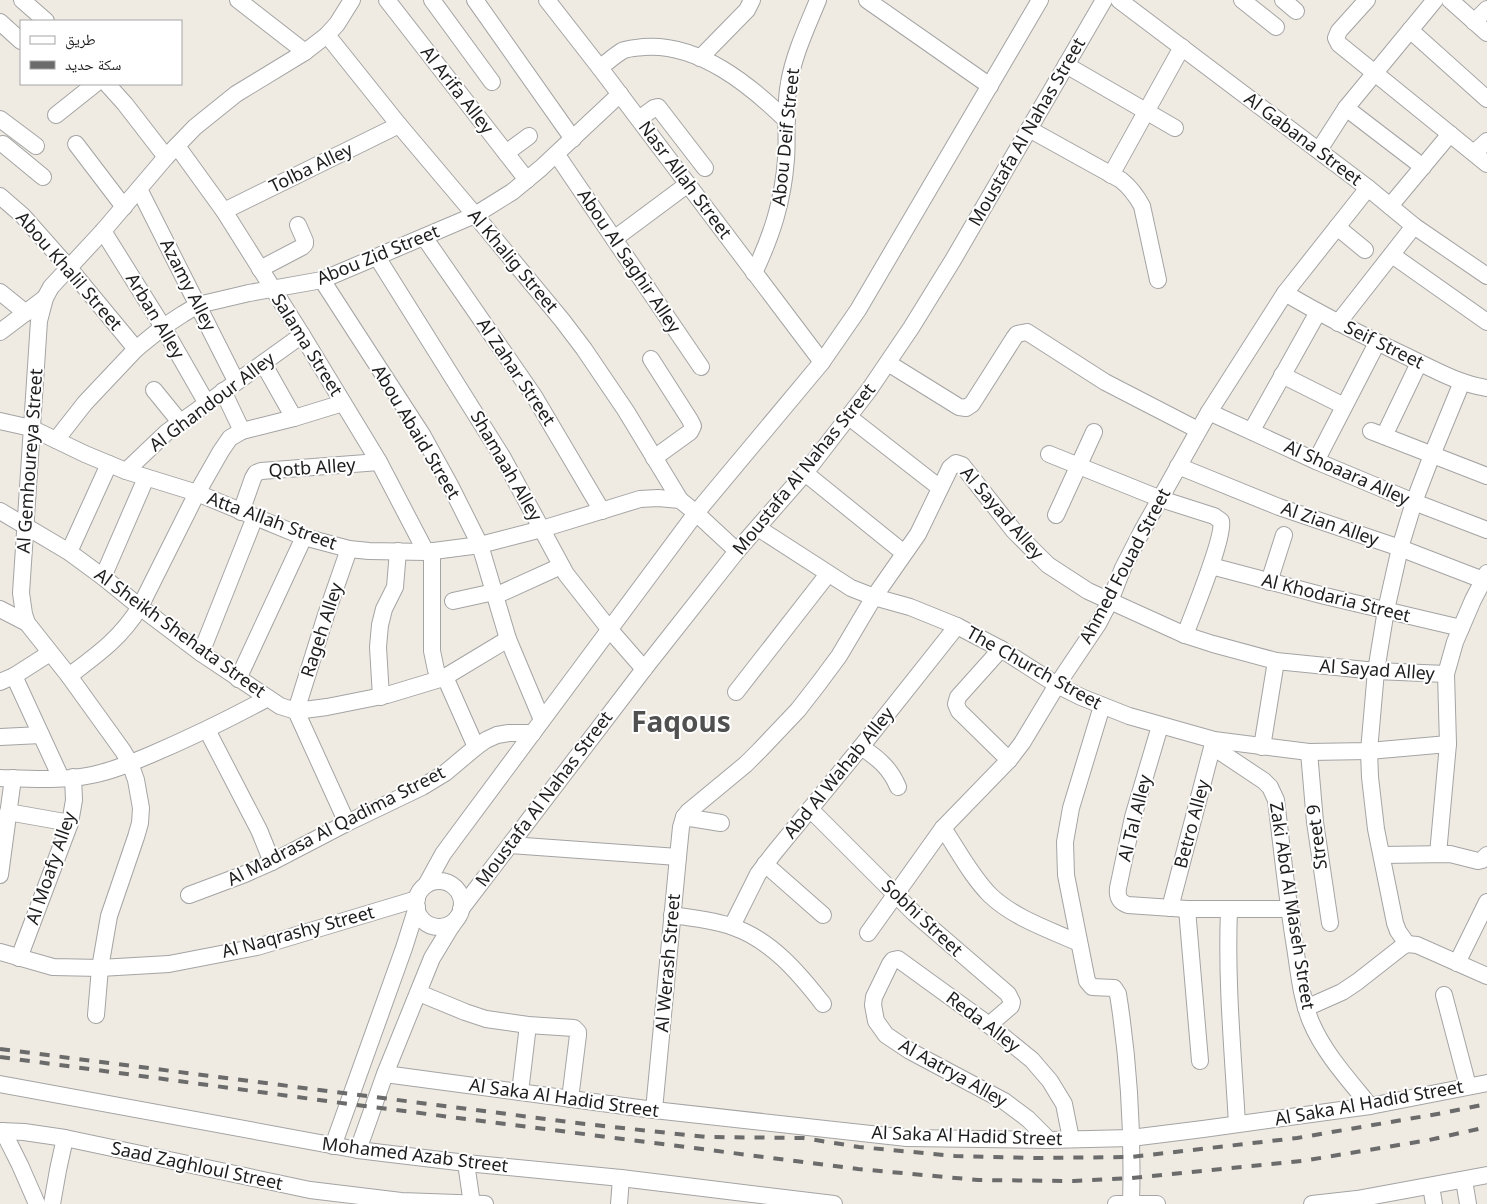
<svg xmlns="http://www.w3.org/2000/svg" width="1487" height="1204" viewBox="0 0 1487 1204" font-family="'Noto Sans','Noto Naskh Arabic',sans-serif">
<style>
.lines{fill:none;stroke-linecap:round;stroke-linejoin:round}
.minor-casing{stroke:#a4a4a4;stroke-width:18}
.minor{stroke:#fff;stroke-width:16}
.rail{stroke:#6b6b6b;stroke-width:4;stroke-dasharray:10 10;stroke-linecap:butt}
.labels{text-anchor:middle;stroke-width:4;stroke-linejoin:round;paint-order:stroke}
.street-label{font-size:18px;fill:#1d1d1d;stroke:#fff}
.town-label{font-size:28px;font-weight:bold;fill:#505050;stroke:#fff}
</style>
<rect width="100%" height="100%" fill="#efebe2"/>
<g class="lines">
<g class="minor-casing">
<g id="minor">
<polyline points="22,0 46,21"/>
<polyline points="238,0 305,52"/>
<polyline points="387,0 527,180"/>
<polyline points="432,0 492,82"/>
<polyline points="475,0 573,139"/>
<polyline points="547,0 600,68 822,362"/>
<polyline points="867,0 990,86"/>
<polyline points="1119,0 1368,188 1414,226 1487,276"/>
<polyline points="1242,0 1276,27"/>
<polyline points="1283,0 1296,11"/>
<polyline points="1367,0 1339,31 1336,38 1339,44 1487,164"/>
<polyline points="1450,0 1487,33"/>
<polyline points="0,22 21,41"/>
<polyline points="1474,22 1487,9"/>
<polyline points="1410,30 1487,99"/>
<polyline points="327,35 399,125 475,215 562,320 584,349 626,411 680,500"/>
<polyline points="700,58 747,10 752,0"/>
<polyline points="1066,65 1175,128"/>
<path d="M600,68C607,62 614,56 622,51C628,48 637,48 644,47C699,43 750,85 787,121"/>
<polyline points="107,84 125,104 166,157"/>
<polyline points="1346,108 1423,167"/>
<polyline points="56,115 95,84"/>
<polyline points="0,119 36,146"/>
<polyline points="639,119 654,108 658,107 705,168"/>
<path d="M1029,129L1121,180C1131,188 1136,195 1142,206L1158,280"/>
<polyline points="3,144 43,177"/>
<polyline points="76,144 124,207"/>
<polyline points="177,146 224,211 302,335 379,462 426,552"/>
<polyline points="1319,150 1346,108 1435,0"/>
<polyline points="506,153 529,136"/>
<polyline points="1474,153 1487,141"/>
<polyline points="557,155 701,367"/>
<polyline points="1111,175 1182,47"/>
<polyline points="139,189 236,381"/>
<polyline points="0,196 23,216 69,268 136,349"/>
<polyline points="1390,206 1450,134"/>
<polyline points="224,211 399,125"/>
<polyline points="1337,227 1365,250"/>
<polyline points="103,231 163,327 206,402"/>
<polyline points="424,237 534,396 602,511"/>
<polyline points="614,239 688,184"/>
<polyline points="1392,255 1487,322"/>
<polyline points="377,257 503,458 566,574 610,630 644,669"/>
<polyline points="260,269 302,247 305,244 305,241 298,225"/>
<path d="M754,273C772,235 783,201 786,159C788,134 784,108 789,83C794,54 807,27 818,0"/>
<polyline points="322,280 423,436 450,485 480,545 508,639 542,720"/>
<polyline points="0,292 26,313"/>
<path d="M1285,293C1325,317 1366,337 1408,357C1433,369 1459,384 1487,388"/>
<polyline points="1338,323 1414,226"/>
<polyline points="0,332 45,298"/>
<polyline points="651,359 690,420 693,426 690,432 654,458"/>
<polyline points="263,363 294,418"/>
<polyline points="888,363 959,407 966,408 972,404 1014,338 1017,334 1027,332 1105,382 1198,430"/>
<polyline points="1282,375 1344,406"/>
<polyline points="154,390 180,422"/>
<polyline points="223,391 242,431"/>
<polyline points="1209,412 1316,461 1414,502 1487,530"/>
<polyline points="849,417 940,488"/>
<polyline points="0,421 31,428 85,454 126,471 197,493 304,537 349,549 369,551 426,552 480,545 542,529 640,499 658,498 680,500 696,513 737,551"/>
<polyline points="1252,430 1318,312"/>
<polyline points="1371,431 1487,476"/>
<polyline points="1384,436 1419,363"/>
<polyline points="56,440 85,403 136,349 163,327 183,314 198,305 249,293 322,280 475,215 512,192 541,168 620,94"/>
<path d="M1049,454L1161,499L1214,516L1221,521C1225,536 1192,616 1185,635"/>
<polyline points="1316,461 1377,343"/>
<polyline points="1178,466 1279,507 1400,548 1483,580"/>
<polyline points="126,471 167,432 302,335"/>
<polyline points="805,473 904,553"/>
<polyline points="0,511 69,552 103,577 140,607 201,653 280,706 296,711 327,707 387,695 440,679 445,677 508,639"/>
<polyline points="241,512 253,478 256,473 261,471 379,462"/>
<polyline points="1056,515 1094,432"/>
<polyline points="758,528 851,588 874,597 910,607 957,626 1001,649 1057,685 1081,697 1129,716 1214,740 1309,752 1369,751 1448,744"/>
<polyline points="432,551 432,651 436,670 440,679"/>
<polyline points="69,552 109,464"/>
<polyline points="1211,566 1325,596 1461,628"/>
<polyline points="103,577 146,478"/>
<polyline points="1269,582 1284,535"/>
<polyline points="495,596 561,566"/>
<polyline points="453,601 494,592"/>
<polyline points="0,609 27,623"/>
<polyline points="1001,649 958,697 956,704 959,711 1009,760"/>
<polyline points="201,653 255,517"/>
<polyline points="14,676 61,778"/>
<path d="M69,676C98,654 120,639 140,607L197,493L221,451L230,438L242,431L294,418L343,403"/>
<polyline points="445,677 476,747"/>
<polyline points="238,679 304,537"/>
<polyline points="0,682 14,676 50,653"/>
<polyline points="736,692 828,574"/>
<polyline points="381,697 378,647 380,625 384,609 395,587 398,551"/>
<path d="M1102,706L1071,808L1065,842L1066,875L1087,981L1092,987L1114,988L1118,994C1129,1063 1133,1134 1131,1204"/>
<path d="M1160,726L1133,817L1118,888C1117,897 1119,902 1128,905L1187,909H1289"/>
<polyline points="207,730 259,830 272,862"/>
<polyline points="0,737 41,735"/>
<path d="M861,747C878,758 890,768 898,787"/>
<path d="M1213,747L1264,781L1270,787L1276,800C1282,849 1287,898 1295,947C1299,972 1301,998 1311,1022C1324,1053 1349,1080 1370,1106"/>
<polyline points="1262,747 1276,661"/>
<polyline points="1309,752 1315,822 1330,923"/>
<path d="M0,778C30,779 63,781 92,775C112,771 131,763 150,755C190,738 229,719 268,698"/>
<polyline points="810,809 914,913 1008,994 1012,1002 1011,1006 989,1025"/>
<polyline points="8,812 70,823"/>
<polyline points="684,817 721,823"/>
<polyline points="347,823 296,711 326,615 349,549"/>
<path d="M943,828C958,850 971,876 990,895C1014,918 1048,929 1079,943"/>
<polyline points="510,845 678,857"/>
<polyline points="1438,854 1448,744 1446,674 1455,642 1473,600 1487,573"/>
<polyline points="1382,855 1450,854 1478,861 1482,860 1487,855"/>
<polyline points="765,864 823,915"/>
<polyline points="0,875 13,778"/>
<circle cx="439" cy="904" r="23"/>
<polyline points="426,885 443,854 454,839 696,513 822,362 858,310 1040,0"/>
<polyline points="189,895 245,874 272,862 347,823 422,787 445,773 476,747 486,740 497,735 509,733 533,733"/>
<polyline points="1170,908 1214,740"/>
<polyline points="461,909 644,669 737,551 805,473 869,390 911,328 953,260 1104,0"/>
<polyline points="1187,909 1200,1061"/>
<path d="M1229,910C1226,981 1233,1053 1237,1124"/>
<path d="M672,915C692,918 714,920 733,927C771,940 799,973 823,1004"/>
<polyline points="732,926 758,874 774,853 861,747 957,626"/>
<polyline points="868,933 943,828 1009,760 1022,743 1057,685 1098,624 1110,601 1123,568 1142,531 1209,412 1285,293 1368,188"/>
<polyline points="1407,944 1398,931 1395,923 1376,829 1370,777 1369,751 1376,671 1386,610 1400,548 1414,502 1432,455 1462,382"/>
<polyline points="1407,944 1417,945 1487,976"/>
<polyline points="0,952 53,967 100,968 169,964 257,947 417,899"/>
<polyline points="19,958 70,823 74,800 73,777"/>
<polyline points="1457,963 1487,902"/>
<polyline points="419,993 465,1012 486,1019 528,1025 574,1028 578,1032 578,1035 570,1099"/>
<polyline points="1444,995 1468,1086"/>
<polyline points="1306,1008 1342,992 1357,982 1403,946 1407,944"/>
<polyline points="96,1015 100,968 109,916 136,837 140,823 141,808 136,780 130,763 123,751 69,676 27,623 24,614 21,593 39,321 45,298 51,287 103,231 166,157 195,127 236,94 305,52 327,35 337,24 352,0"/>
<polyline points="385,1074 654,1110 907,1138 1049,1140 1131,1138 1203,1129 1370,1106 1487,1083"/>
<polyline points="0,1084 358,1150 466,1163 621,1178 834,1204"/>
<polyline points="520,1092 528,1025"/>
<polyline points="654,1110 678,857 681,827 684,817 688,812 746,764 760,750 798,710 819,683 839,656 874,597 918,534 950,468 956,463 962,465 1014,531 1048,565 1088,591 1185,635 1213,644 1276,661 1376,671 1446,674"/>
<polyline points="0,1131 24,1132 65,1138 310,1190 401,1201 485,1204"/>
<polyline points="3,1131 20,1165 37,1204"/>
<polyline points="1049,1140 1028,1119 1004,1101 910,1051 886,1035 876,1021 873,1005 874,997 890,964 893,960 898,959 989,1025 1032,1060 1050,1081 1064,1104 1071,1139"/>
<polyline points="333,1146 404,948 417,907"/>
<polyline points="358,1150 385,1074 432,958 449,930 458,917"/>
<polyline points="466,1163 472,1204"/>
<polyline points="1464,1180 1468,1204"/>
<polyline points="1431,1186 1434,1204"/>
<polyline points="52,1204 58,1170 65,1138"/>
<polyline points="619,1204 621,1178"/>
<polyline points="1116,1204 1157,1204"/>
<polyline points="1312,1204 1357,1199 1487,1175"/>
</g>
</g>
<use href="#minor" class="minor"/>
<g class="rail">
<polyline points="0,1049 585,1124 706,1137 803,1138 859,1147 955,1156 1037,1158 1131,1157 1297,1138 1443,1113 1487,1104"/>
<polyline points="0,1057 349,1104 858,1169 978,1180 1074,1181 1132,1178 1302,1161 1429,1140 1487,1127"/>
</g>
</g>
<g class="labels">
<g class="street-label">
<text transform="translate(457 90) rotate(52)" y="6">Al Arifa Alley</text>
<text transform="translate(1027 132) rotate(-60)" y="6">Moustafa Al Nahas Street</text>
<text transform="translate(786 137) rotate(-84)" y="6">Abou Deif Street</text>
<text transform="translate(1303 139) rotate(37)" y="6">Al Gabana Street</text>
<text transform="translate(311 168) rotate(-26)" y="6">Tolba Alley</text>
<text transform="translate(685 180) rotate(53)" y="6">Nasr Allah Street</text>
<text transform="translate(378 255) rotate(-22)" y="6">Abou Zid Street</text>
<text transform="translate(513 261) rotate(50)" y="6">Al Khalig Street</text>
<text transform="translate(629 261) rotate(56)" y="6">Abou Al Saghir Alley</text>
<text transform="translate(69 271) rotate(49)" y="6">Abou Khalil Street</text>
<text transform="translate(188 285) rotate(63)" y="6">Azamy Alley</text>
<text transform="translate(155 316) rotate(59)" y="6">Arban Alley</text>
<text transform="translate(307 345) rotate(58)" y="6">Salama Street</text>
<text transform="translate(1384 345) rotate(26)" y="6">Seif Street</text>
<text transform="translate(516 372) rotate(56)" y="6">Al Zahar Street</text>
<text transform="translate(212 402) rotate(-37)" y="6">Al Ghandour Alley</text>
<text transform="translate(416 432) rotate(59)" y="6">Abou Abaid Street</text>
<text transform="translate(30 461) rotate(-86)" y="6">Al Gemhoureya Street</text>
<text transform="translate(506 466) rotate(60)" y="6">Shamaah Alley</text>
<text transform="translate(312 468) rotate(-4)" y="6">Qotb Alley</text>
<text transform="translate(804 469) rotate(-51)" y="6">Moustafa Al Nahas Street</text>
<text transform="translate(1347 473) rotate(24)" y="6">Al Shoaara Alley</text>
<text transform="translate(1002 513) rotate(49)" y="6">Al Sayad Alley</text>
<text transform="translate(272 521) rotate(20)" y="6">Atta Allah Street</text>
<text transform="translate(1330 524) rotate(19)" y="6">Al Zian Alley</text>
<text transform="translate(1125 566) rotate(-62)" y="6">Ahmed Fouad Street</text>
<text transform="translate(1336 598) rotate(14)" y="6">Al Khodaria Street</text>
<text transform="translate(322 630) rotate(-72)" y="6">Rageh Alley</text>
<text transform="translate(180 633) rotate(36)" y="6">Al Sheikh Shehata Street</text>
<text transform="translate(1034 668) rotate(29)" y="6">The Church Street</text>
<text transform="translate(1377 670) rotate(4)" y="6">Al Sayad Alley</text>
<text transform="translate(839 773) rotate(-51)" y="6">Abd Al Wahab Alley</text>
<text transform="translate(544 799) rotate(-53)" y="6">Moustafa Al Nahas Street</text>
<text transform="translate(1135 818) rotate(-76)" y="6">Al Tal Alley</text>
<text transform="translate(1192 824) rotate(-75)" y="6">Betro Alley</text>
<text transform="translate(336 826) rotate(-27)" y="6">Al Madrasa Al Qadima Street</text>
<text transform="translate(1317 837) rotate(-97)" y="6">Street 9</text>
<text transform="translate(51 868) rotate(-71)" y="6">Al Moafy Alley</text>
<text transform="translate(1292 906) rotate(81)" y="6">Zaki Abd Al Maseh Street</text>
<text transform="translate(922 918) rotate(43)" y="6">Sobhi Street</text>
<text transform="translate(298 932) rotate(-15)" y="6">Al Naqrashy Street</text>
<text transform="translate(668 963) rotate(-85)" y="6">Al Werash Street</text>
<text transform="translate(983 1022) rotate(37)" y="6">Reda Alley</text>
<text transform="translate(953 1073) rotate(29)" y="6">Al Aatrya Alley</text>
<text transform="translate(564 1098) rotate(8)" y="6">Al Saka Al Hadid Street</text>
<text transform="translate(1369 1103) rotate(-10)" y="6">Al Saka Al Hadid Street</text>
<text transform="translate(967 1136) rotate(2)" y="6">Al Saka Al Hadid Street</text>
<text transform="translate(415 1155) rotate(7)" y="6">Mohamed Azab Street</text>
<text transform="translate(197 1166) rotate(12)" y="6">Saad Zaghloul Street</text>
</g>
<g class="town-label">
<text x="681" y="732">Faqous</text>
</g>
</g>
<rect x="20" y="20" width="162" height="65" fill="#ffffff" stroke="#a5a5a5"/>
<rect x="30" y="36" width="25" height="8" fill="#ffffff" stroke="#a5a5a5"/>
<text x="65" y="45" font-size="15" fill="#1d1d1d">طريق</text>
<rect x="30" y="61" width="25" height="8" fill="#6b6b6b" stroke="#a5a5a5"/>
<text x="65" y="70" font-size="15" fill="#1d1d1d">سكة حديد</text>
</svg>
